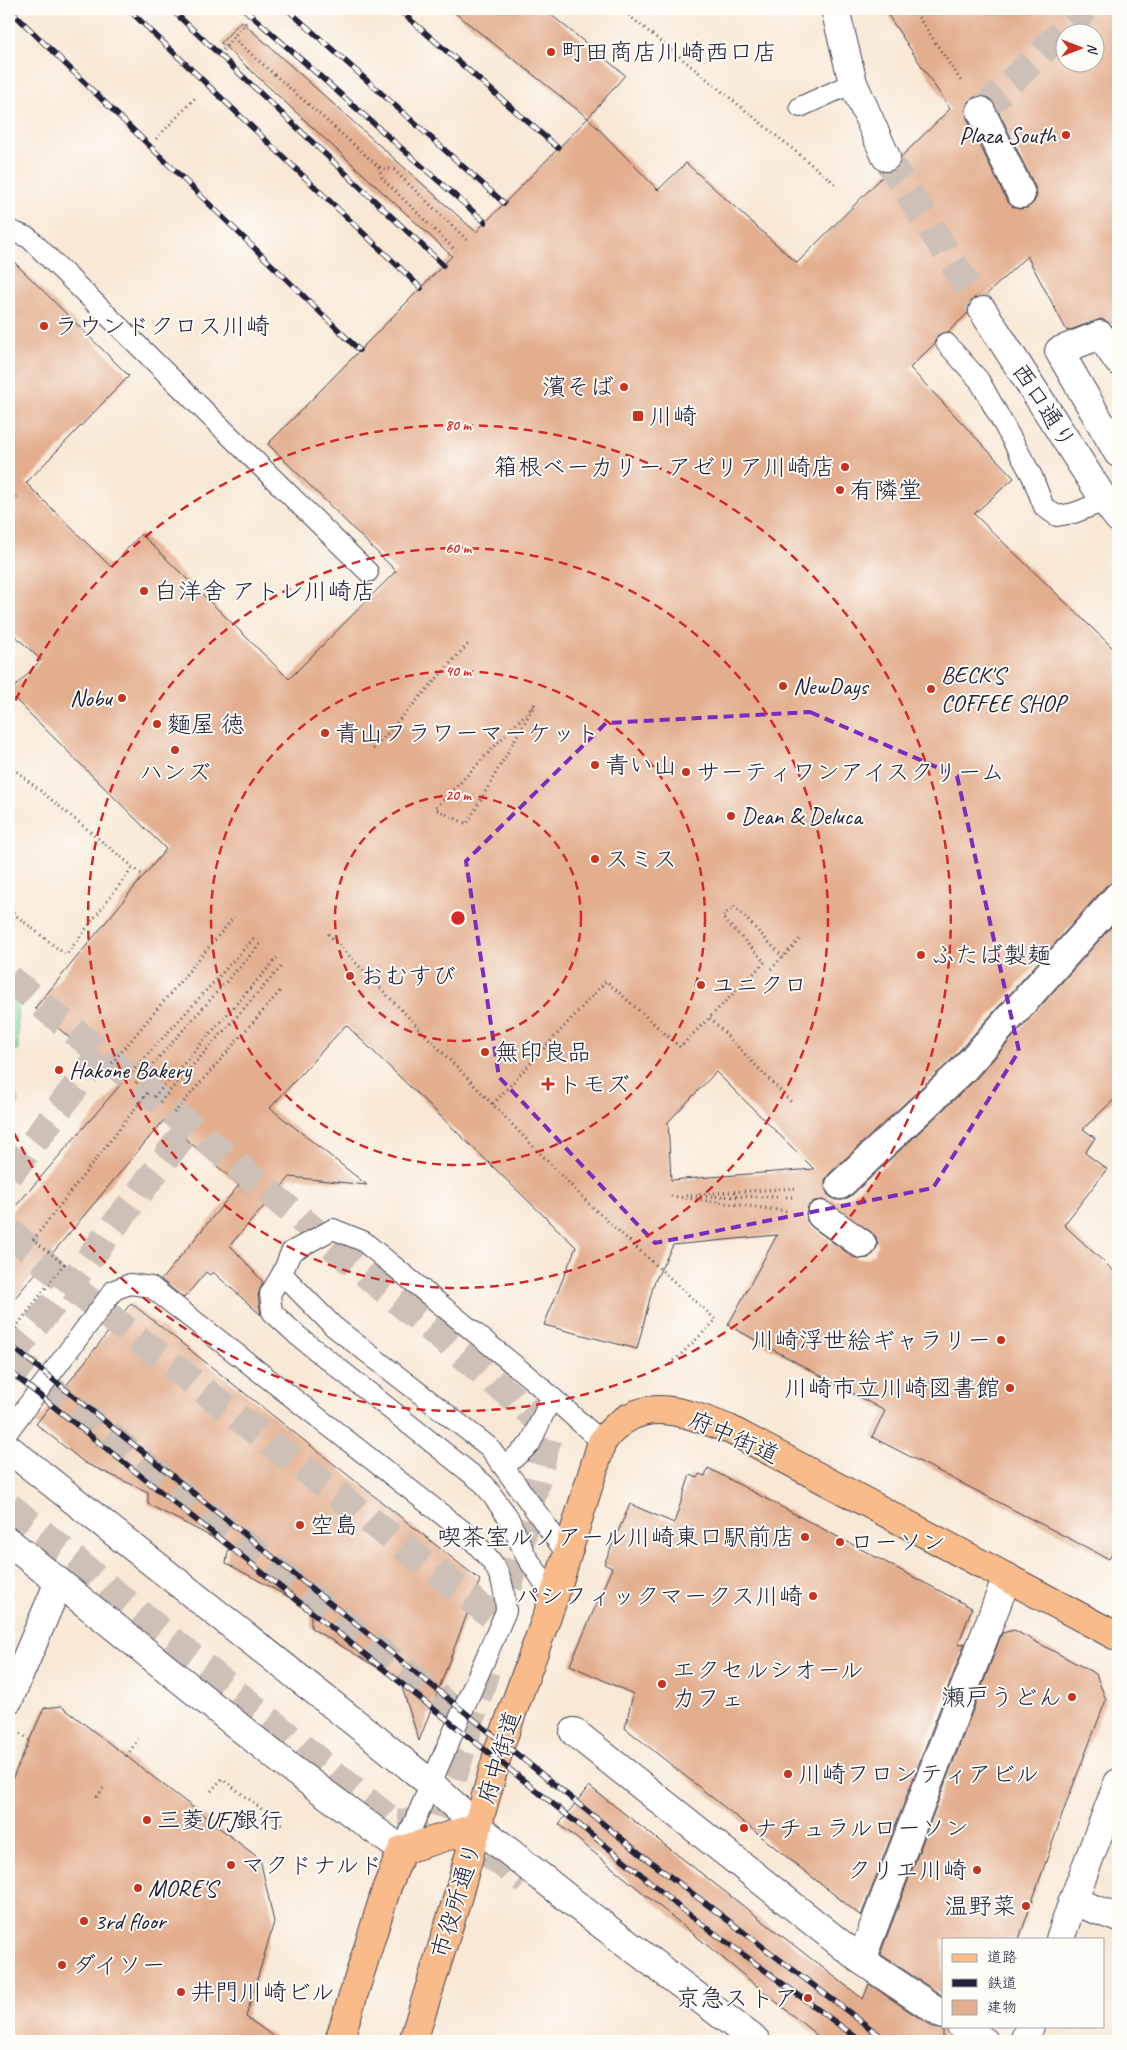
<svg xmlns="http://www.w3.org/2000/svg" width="1127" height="2050" viewBox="0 0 1127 2050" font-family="Caveat,'Klee One',sans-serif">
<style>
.green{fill:#84dea4;stroke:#538070}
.building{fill:#e3ae8e;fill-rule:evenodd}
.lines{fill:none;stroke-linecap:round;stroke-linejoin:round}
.pedestrian-tunnel{stroke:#cdc0b6;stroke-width:28;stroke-dasharray:28 14;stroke-linecap:butt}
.tertiary-tunnel{stroke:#cdc0b6;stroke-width:28;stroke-dasharray:28 14;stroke-linecap:butt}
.service-casing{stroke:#424052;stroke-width:22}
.pedestrian-casing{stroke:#424052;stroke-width:30}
.minor-casing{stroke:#424052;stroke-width:30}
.tertiary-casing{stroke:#424052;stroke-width:30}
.primary-casing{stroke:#424052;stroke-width:30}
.path{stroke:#424052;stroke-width:3;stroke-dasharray:1 4;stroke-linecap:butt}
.service{stroke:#fff;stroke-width:20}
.pedestrian{stroke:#fff;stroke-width:28}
.minor{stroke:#fff;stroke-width:28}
.tertiary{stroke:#fff;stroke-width:28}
.primary{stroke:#fabb8b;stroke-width:28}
.rail-casing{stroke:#22223b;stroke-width:5.5}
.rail{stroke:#fdfcf7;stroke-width:4;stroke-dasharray:11;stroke-linecap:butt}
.marked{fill:none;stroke:#7b2cbf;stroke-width:4;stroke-dasharray:10 6;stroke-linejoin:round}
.ring{fill:none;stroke:#d62828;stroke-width:2.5;stroke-dasharray:9 6}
.poi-dot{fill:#c8321e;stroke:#fdfcf7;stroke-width:2}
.labels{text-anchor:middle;stroke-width:4;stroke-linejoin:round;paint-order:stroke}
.poi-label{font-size:24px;fill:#22223b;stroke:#fdfcf7;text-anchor:start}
.street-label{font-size:24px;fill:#22223b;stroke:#fdfcf7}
.centre{fill:#d62828;stroke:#fdfcf7;stroke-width:2.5}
.ring-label{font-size:15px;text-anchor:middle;font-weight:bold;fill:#d62828;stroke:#fdfcf7;stroke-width:4;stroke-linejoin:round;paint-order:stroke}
</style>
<rect width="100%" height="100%" fill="#fdfcf7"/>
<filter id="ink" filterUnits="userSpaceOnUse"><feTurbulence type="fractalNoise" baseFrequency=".02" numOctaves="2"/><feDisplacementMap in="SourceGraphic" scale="10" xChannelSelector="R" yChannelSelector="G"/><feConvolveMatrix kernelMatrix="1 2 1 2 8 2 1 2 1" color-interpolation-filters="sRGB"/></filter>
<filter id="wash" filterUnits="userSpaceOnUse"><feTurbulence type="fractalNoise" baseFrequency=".0096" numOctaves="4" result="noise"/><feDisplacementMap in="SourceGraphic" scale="20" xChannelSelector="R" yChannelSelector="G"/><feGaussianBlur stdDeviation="1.12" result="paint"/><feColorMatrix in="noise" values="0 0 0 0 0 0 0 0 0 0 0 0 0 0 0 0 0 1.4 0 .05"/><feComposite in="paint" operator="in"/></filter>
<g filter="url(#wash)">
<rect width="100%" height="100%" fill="#f8e8d5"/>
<g class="green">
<polygon points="9,986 17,995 18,1050 11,1051"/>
<polygon points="9,1072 18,1100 13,1125 9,1107"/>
</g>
<g id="blocks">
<g class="building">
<polygon points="450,9 544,9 625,75 588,118"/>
<path d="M884,9H1118V328L1115,329L1108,322L1101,319L1067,331L1027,256L985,296L974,298L969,304L968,313L948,332L938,335L934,344L910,368L1014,478L974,514L1118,653V881L1106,886L951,1060L829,1174L825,1180V1188L828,1195L835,1200H843L851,1196L974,1081L1118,919V1096L1083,1129L1095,1138L1085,1153L1107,1169L1064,1225L1118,1275V1542L1109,1559L872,1437L885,1411L728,1325L777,1235L673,1245L654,1283L637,1349L544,1325L576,1247L346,1025L270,1108L367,1185L290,1177L230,1245L263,1282L258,1295L261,1315L213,1272L210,1275L206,1272L184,1298L161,1280L239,1185L164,1120L9,1305V1214L122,1083L35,1008L166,849L9,693L41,660L9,630V257L129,376L26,483L111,567L141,534L289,679L396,571L268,444L452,256L221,43L241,21L476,232L588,118L658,190L686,163L797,263L887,172L898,167L901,157L950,109ZM1064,32H1094V62H1064ZM983,96L990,98L995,104L1035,187L1037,195L1034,202L1027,208L1019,209L1013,207L1007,201L967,118L966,109L968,102L975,97ZM716,1072L814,1169L671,1180L668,1122ZM823,1200L871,1232L876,1237L878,1245L874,1253L868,1258L860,1259L853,1257L812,1227L807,1221L806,1213L808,1206L814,1201Z"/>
<polygon points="131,1303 480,1580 419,1741 400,1681 311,1628 311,1609 226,1563 229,1546 148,1504 148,1492 85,1463 36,1424"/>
<polygon points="708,1468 972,1608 958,1645 965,1643 861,1916 625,1728 633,1694 570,1665 612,1568 604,1564 630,1504 674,1523 690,1475 698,1478 699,1474 705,1476"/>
<polygon points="1014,1630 1096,1674 1106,1700 1067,1801 1019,1939 943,1939 943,1996 880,1954 1002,1633"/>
<polygon points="61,1706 260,1859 274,1922 246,2017 280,2041 9,2041 9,1786 44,1708"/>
<polygon points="589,1786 863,1999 869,1984 934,2028 943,2030 943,2041 824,2041 559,1824"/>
</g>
</g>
</g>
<g filter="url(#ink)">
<use href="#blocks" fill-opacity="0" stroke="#424052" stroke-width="1"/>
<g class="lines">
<g class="pedestrian-tunnel">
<polyline points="981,111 1086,9"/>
<polyline points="9,978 190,1126 550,1429 501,1616"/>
<polyline points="9,1175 101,1053"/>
<polyline points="9,1231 69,1285 500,1622"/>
<polyline points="9,1356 471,1724"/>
<polyline points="9,1357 69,1285 190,1126"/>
<polyline points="9,1506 395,1824 440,1819"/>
<polyline points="441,1818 487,1667"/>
<polyline points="454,1828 526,1881"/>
</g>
<polyline class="tertiary-tunnel" points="886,157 983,311"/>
<g class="service-casing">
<g id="service">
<polyline points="800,107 853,83"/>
<polyline points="9,230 29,238 368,572"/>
<polyline points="946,343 979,380 1032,476 1044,507 1057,516 1074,513 1105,501"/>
<polyline points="282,1274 333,1326 489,1447 567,1554"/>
<path d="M9,1430L114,1290L130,1284L151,1287L463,1531C492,1560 504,1569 506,1611L402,1850"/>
<polyline points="504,1467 530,1444 551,1398"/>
<polyline points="554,1597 526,1556 508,1517 484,1484 298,1336 272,1312 270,1294 282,1274 291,1252 333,1229 363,1241 535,1382 602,1442"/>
</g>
</g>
<g class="pedestrian-casing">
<g id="pedestrian">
<polyline points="981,111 1021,194"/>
<polyline points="1118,361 1100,335 1059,351 1118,453"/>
<polyline points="840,1185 962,1071 1118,896"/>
<polyline points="821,1215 862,1244"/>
<polyline points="574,1732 861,1960 943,2015"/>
<polyline points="1060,1939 1073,1901"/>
<polyline points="961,2026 984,2041"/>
<polyline points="1024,2041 1030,2026"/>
</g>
</g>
<g class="minor-casing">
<g id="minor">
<polyline points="9,1699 59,1582"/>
<polyline points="1118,1783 1073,1901 1118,1918"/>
<polyline points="478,1827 584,1911 756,2041"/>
<polyline points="861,1960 1007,1577"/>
</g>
</g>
<g class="tertiary-casing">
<g id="tertiary">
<polyline points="835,9 853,83 886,157"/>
<polyline points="983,311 1105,501 1118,518"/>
<polyline points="9,1449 377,1740 431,1784 478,1827"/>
<polyline points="9,1542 289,1767 402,1850"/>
</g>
</g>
<g class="primary-casing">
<g id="primary">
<polyline points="339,2041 387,1887 402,1850 478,1827"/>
<path d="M413,2041L455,1906L500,1746L554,1597L602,1442C638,1393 680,1410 729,1429L1118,1637"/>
</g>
</g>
<g class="path">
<polyline points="621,9 838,186"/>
<polyline points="913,9 961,81"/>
<polyline points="233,38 379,167 382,178 456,251"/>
<polyline points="223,50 246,22"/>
<polyline points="156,139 197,96"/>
<polyline points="379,167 394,170 467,240"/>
<polyline points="9,504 19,494"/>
<polygon points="535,704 467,824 435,809"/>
<polyline points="373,749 468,644"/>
<polyline points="9,765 144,876"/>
<polyline points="9,910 66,955 133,867"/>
<polyline points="328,934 589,1204 716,1320 669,1366"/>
<polyline points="771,969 801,938"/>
<polyline points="710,1018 793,1104"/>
<polyline points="112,1063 234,917"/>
<polyline points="128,1076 255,937"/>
<polyline points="136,1083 261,943"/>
<polyline points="154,1097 277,958"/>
<polyline points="160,1102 283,965"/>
<polyline points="493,1104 606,981 680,1047 765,962 722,917 734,906 783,957"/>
<polyline points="174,1113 281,990"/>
<polyline points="699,1194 797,1188"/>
<polyline points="671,1196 786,1211"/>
<polyline points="686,1196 792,1197"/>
<polyline points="9,1336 64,1264 33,1240 148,1092"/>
<polyline points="21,1733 29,1740"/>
<polyline points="127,1756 138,1739"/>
<polyline points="211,1791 222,1779 283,1825"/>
<polyline points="97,1797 103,1788"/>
</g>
<use href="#service" class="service"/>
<use href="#pedestrian" class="pedestrian"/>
<use href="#minor" class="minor"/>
<use href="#tertiary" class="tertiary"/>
<use href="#primary" class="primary"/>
<g class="rail-casing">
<g id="rail">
<polyline points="9,9 359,350"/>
<polyline points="128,9 421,288"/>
<polyline points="171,9 443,265"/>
<polyline points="244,9 485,222"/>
<polyline points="287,9 504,203"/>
<polyline points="398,9 558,148"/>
<polyline points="9,1344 643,1856 887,2041"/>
<polyline points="9,1371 636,1870 680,1908 861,2041"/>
</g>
</g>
<use href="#rail" class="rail"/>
</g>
</g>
<path class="marked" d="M810,712L957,776L1019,1051L933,1188L655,1243L499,1077L466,861L606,723Z"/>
<g class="ring">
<circle cx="458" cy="918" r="123"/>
<circle cx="458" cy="918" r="247"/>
<circle cx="458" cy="918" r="370"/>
<path d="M9 714A493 493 0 1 1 9 1122"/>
</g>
<g class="poi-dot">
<circle cx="551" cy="52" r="5"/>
<circle cx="1066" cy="135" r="5"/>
<circle cx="44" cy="326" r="5"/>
<circle cx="624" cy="387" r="5"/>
<rect x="632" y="410" width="12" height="12" rx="2.5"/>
<circle cx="845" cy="467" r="5"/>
<circle cx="840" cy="490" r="5"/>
<circle cx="144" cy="591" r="5"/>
<circle cx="783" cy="686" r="5"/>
<circle cx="931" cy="689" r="5"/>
<circle cx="122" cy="698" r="5"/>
<circle cx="157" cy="724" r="5"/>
<circle cx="325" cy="733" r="5"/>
<circle cx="175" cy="750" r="5"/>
<circle cx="595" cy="765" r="5"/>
<circle cx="686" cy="772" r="5"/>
<circle cx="731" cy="816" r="5"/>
<circle cx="595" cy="859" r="5"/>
<circle cx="921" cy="955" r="5"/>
<circle cx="350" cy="976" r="5"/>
<circle cx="701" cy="985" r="5"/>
<circle cx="485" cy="1052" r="5"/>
<circle cx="59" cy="1070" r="5"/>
<path d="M545.5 1076.5h5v5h5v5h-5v5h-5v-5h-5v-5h5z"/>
<circle cx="1001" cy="1340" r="5"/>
<circle cx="1010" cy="1388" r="5"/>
<circle cx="300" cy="1525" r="5"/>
<circle cx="805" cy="1537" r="5"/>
<circle cx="840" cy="1542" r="5"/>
<circle cx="813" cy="1596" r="5"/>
<circle cx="662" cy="1684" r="5"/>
<circle cx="1072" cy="1697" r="5"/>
<circle cx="788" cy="1774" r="5"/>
<circle cx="147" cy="1820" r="5"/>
<circle cx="744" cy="1828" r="5"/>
<circle cx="231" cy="1865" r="5"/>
<circle cx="977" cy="1870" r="5"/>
<circle cx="138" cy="1888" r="5"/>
<circle cx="1026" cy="1906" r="5"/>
<circle cx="84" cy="1921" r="5"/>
<circle cx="62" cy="1965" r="5"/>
<circle cx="181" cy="1992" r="5"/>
<circle cx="808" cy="1998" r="5"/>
</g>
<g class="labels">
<g class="poi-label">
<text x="561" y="60">町田商店川崎西口店</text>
<text x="1056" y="143" text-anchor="end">Plaza South</text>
<text x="54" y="334">ラウンドクロス川崎</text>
<text x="614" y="395" text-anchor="end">濱そば</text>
<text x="649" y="424">川崎</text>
<text x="835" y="475" text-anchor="end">箱根ベーカリー アゼリア川崎店</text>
<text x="850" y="498">有隣堂</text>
<text x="154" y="599">白洋舍 アトレ川崎店</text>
<text x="941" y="683">BECK'S<tspan x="941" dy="28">COFFEE SHOP</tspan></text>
<text x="793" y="694">NewDays</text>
<text x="112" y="706" text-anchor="end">Nobu</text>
<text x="167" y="732">麵屋 徳</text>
<text x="335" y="741">青山フラワーマーケット</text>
<text x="605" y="773">青い山</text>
<text x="175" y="780" text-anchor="middle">ハンズ</text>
<text x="696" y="780">サーティワンアイスクリーム</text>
<text x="741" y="824">Dean &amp; Deluca</text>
<text x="605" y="867">スミス</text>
<text x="931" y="963">ふたば製麺</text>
<text x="360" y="984">おむすび</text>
<text x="711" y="993">ユニクロ</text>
<text x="495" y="1060">無印良品</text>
<text x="69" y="1078">Hakone Bakery</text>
<text x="558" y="1092">トモズ</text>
<text x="991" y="1348" text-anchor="end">川崎浮世絵ギャラリー</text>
<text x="1000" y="1396" text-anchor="end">川崎市立川崎図書館</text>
<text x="310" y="1533">空島</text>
<text x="795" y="1545" text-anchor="end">喫茶室ルノアール川崎東口駅前店</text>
<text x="850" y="1550">ローソン</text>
<text x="803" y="1604" text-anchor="end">パシフィックマークス川崎</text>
<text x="672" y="1678">エクセルシオール<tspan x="672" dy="28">カフェ</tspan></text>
<text x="1062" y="1705" text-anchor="end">瀬戸うどん</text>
<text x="798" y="1782">川崎フロンティアビル</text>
<text x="157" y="1828">三菱UFJ銀行</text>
<text x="754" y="1836">ナチュラルローソン</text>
<text x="241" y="1873">マクドナルド</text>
<text x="967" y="1878" text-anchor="end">クリエ川崎</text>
<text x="148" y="1896">MORE'S</text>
<text x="1016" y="1914" text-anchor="end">温野菜</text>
<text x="94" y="1929">3rd floor</text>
<text x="72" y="1973">ダイソー</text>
<text x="191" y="2000">井門川崎ビル</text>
<text x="798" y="2006" text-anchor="end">京急ストア</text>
</g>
<g class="street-label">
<text transform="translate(1044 406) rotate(57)" y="8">西口通り</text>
<text transform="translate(734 1437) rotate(24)" y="8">府中街道</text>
<text transform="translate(499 1757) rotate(-73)" y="8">府中街道</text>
<text transform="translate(456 1900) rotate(-73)" y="8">市役所通り</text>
</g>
</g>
<circle cx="458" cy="918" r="8" class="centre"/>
<g class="ring-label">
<text x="458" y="430">80 m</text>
<text x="458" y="553">60 m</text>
<text x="458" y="676">40 m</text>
<text x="458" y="800">20 m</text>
</g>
<rect width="1127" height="2050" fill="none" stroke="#fdfcf7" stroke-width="30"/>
<rect x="942" y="1938" width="162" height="90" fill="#fdfcf7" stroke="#a5a5ac"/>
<rect x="952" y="1954" width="25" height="8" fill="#fabb8b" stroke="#a5a5ac"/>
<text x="987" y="1962" font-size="15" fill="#22223b">道路</text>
<rect x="952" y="1979" width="25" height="8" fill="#22223b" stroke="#a5a5ac"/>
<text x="987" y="1988" font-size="15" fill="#22223b">鉄道</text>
<rect x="952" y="2000" width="25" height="15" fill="#e3ae8e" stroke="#a5a5ac"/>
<text x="987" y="2012" font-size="15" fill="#22223b">建物</text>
<g transform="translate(1080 48) rotate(90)"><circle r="24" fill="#fdfcf7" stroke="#a5a5ac"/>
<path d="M0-4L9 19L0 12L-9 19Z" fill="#c8321e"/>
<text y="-8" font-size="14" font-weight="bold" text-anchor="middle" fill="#22223b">N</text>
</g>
</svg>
